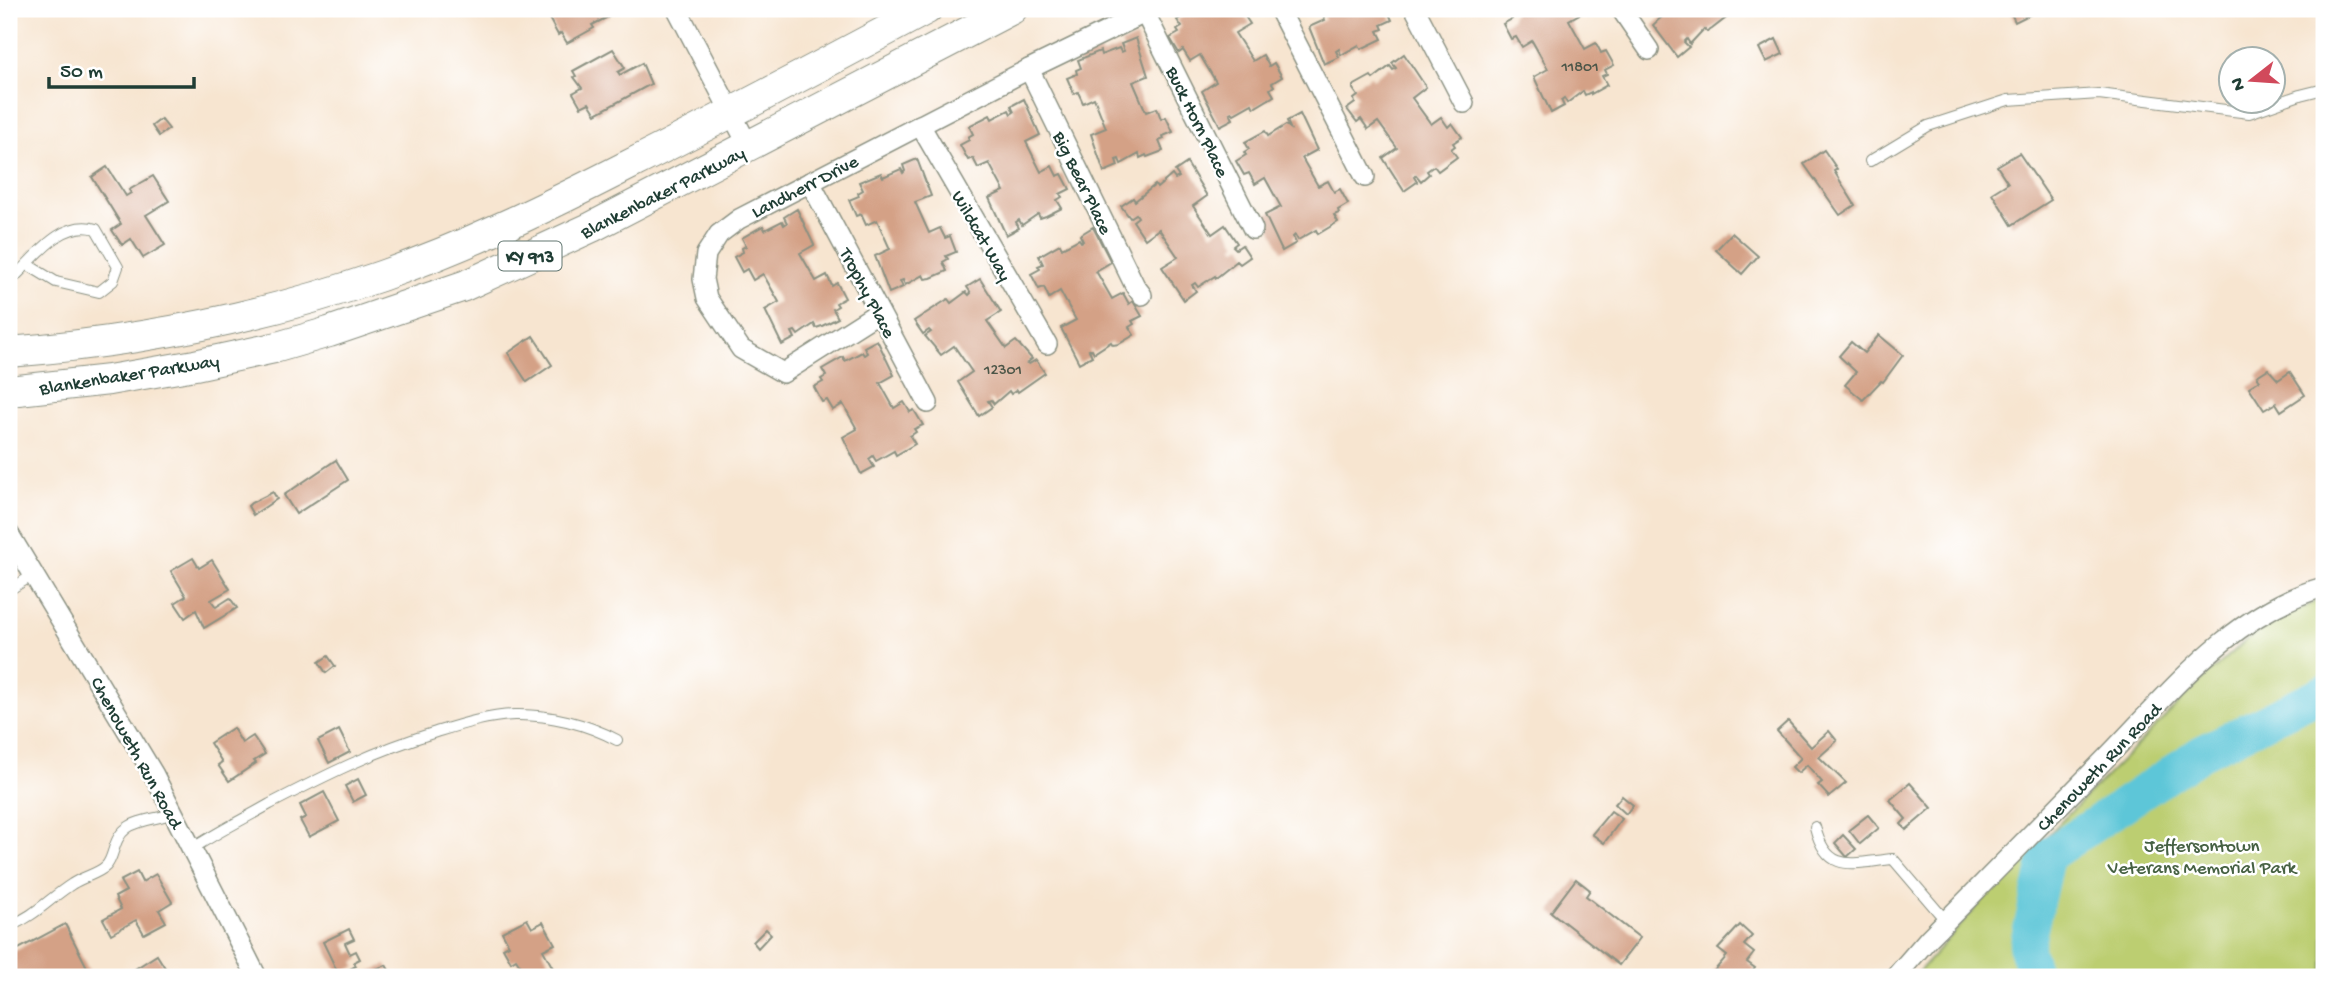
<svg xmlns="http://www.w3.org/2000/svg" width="2333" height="986" viewBox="0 0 2333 986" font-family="'Gochi Hand',sans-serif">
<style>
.green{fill:#bcce71;stroke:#6e8652;stroke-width:2}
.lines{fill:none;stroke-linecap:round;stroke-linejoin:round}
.river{stroke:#5dc6d8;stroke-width:35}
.building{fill:#d4a186}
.service-casing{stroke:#8b9182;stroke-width:12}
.minor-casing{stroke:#8b9182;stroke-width:22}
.primary-casing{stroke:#8b9182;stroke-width:32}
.service{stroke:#fff;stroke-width:10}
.minor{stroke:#fff;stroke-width:19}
.primary{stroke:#fff;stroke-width:30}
.labels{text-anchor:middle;stroke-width:5;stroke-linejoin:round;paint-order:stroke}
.number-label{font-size:16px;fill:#4c5648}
.shield{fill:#fff;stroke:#627771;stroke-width:2}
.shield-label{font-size:18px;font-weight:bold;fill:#1f3d34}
.street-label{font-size:19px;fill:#1f3d34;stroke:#fff}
.park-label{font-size:19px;fill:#466143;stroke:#fff}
</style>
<rect width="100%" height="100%" fill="#fff"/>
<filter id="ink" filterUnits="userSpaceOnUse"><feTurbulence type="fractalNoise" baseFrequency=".0143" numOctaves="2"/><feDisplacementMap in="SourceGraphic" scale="14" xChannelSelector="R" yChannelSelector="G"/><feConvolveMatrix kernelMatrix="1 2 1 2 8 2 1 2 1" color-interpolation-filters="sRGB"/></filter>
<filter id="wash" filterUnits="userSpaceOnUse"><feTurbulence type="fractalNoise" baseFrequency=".00686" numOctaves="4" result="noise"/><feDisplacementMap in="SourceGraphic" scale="28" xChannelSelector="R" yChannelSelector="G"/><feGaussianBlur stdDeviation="1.57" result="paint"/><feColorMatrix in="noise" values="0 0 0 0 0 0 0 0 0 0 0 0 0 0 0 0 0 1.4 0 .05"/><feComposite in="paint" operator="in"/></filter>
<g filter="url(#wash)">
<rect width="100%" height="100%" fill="#f7e5d0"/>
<polygon class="green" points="2324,600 2324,977 1914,977 1985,898 2201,681 2245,641 2279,619 2315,602"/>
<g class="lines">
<polyline class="river" points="2035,977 2026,949 2047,856 2201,753 2324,692"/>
</g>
<g id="blocks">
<g class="building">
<polygon points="544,9 606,9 610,16 592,25 594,28 567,43 561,33 558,35"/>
<polygon points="1196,9 1199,12 1205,9 1240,9 1250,24 1235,33 1253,61 1263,55 1269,66 1274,63 1282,77 1272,83 1274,86 1270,89 1274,96 1254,108 1252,104 1234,114 1232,112 1230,113 1233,119 1220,126 1202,91 1216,82 1200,55 1190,61 1183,50 1179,53 1170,38 1179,33 1177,30 1182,27 1177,20"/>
<polygon points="1320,9 1387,9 1392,20 1381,25 1383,29 1378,31 1382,39 1361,49 1359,45 1341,55 1339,49 1336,51 1339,57 1324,64 1309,27 1325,20"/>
<polygon points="1513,9 1582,9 1583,12 1569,20 1585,49 1596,43 1601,53 1606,51 1614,65 1605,70 1607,74 1602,76 1607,85 1591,94 1591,92 1585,95 1583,91 1567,103 1564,98 1561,100 1564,106 1551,113 1534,77 1548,69 1532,41 1522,47 1516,37 1511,39 1503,24 1512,19 1511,16 1515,13"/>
<polygon points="1660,9 1721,9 1719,10 1726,18 1712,29 1707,32 1704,29 1690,44 1687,39 1684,42 1689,47 1677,57 1653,25 1665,14"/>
<polygon points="2009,9 2041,9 2015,22"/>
<polygon points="1136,38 1148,76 1133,82 1146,112 1157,108 1161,119 1166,117 1173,132 1163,136 1164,139 1159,141 1163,151 1147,157 1146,155 1140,158 1139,154 1121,164 1119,159 1116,160 1118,166 1104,172 1091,134 1106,128 1094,98 1083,103 1078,92 1074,94 1067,78 1077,74 1076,70 1081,68 1078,60 1100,51 1101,55 1119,48 1121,52 1124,51 1121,44"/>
<polygon points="1776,39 1783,54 1766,62 1759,48"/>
<polygon points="613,49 625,68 618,72 620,75 642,63 651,84 596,114 589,103 581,107 573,93 582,88 574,77 576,76 573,71"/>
<polygon points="1404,54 1426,87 1412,98 1431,124 1441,117 1448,127 1452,123 1462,137 1453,143 1455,146 1451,149 1457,157 1438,171 1434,166 1427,171 1429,174 1421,181 1416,175 1414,177 1417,182 1404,191 1383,158 1397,148 1378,122 1368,129 1361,119 1357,122 1347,109 1355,103 1354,99 1358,96 1353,89 1353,86 1371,76 1373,79 1390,66 1393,70 1396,68 1392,63"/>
<polygon points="1024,99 1040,135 1026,142 1041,172 1052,166 1057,176 1062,174 1070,189 1060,194 1062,197 1057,200 1062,208 1046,216 1040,218 1038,214 1022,225 1019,220 1016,222 1019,228 1006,235 989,198 1004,191 989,163 978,168 973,158 968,160 960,145 969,140 968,137 973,134 969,126 990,115 992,119 1009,110 1011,114 1014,112 1011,106"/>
<polygon points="1300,114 1317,150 1302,158 1318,186 1328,181 1334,192 1340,189 1348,204 1338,210 1339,213 1334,215 1338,222 1318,234 1316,230 1298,240 1295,235 1293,237 1296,243 1282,251 1265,215 1281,207 1265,178 1255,184 1249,173 1244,175 1236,161 1246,155 1244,152 1249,149 1245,142 1265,131 1268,136 1286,125 1290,128 1287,121"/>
<polygon points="161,119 169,129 159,136 152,126"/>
<polygon points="1824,150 1837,169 1834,171 1855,205 1840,215 1804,164"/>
<polygon points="2019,153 2051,200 2012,225 1992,193 2008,183 1997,166"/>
<polygon points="917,159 931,196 915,202 929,233 940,228 945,238 950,236 956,252 946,256 948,259 943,262 947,271 931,278 925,279 923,275 905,285 903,280 900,281 903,287 889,293 875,256 890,249 877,220 866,225 861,214 856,216 849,200 859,196 858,193 863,190 859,182 881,173 883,177 901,169 903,173 905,171 903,165"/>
<polygon points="1187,163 1207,196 1193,206 1212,234 1225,225 1237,243 1233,246 1236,249 1242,245 1250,257 1240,264 1237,261 1216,278 1215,276 1198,287 1195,283 1192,285 1196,291 1184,300 1162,267 1178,257 1159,229 1145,239 1133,221 1138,217 1136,214 1130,218 1121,206 1133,198 1135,201 1155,185 1157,188 1172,175 1175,179 1179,177 1175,171"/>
<polygon points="107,167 126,196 131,193 129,190 153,176 169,201 146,215 165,245 143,258 131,239 122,245 112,230 121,224 92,177"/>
<polygon points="797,209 814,245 800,253 816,281 827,275 832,286 837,283 845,298 836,303 838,306 833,309 838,318 822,326 816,328 814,324 798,335 795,331 792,332 795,338 782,345 765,310 779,302 763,274 753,280 747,269 742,272 734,257 743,252 742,248 746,246 742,238 763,226 765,230 782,221 784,225 787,223 784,217"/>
<polygon points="1093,227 1111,262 1096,271 1112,299 1123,293 1129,304 1133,301 1142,316 1132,321 1134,324 1129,327 1134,335 1119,344 1113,345 1111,342 1094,353 1092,349 1089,350 1092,356 1079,363 1061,328 1076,320 1060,291 1049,298 1044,287 1039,289 1031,274 1040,269 1038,266 1043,264 1039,256 1060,244 1062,248 1079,239 1081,242 1083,241 1080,235"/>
<polygon points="1732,233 1758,256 1742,274 1716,250"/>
<polygon points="980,279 1001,312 987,321 1006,348 1016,341 1032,359 1027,363 1029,364 1036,360 1045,373 1018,392 1017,390 1011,394 1009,391 994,404 991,400 988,401 992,407 979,416 958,382 972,372 954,346 941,355 925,336 931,332 929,330 923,334 914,321 948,299 951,303 966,292 969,295 971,293 967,287"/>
<polygon points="1879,335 1903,355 1883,382 1881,381 1863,400 1845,385 1856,372 1839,356 1851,342 1864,353"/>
<polygon points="533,336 552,365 527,382 508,353"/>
<polygon points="877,340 894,375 880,383 894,408 904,402 910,412 914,410 923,425 914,429 916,432 910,436 915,444 896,455 894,451 876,461 873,456 869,459 874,467 861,474 843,437 857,429 843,404 833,410 827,400 822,402 814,387 823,382 821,379 826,376 822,369 843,357 845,361 862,352 864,355 867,353 864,347"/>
<polygon points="2268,369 2278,380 2290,372 2305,395 2281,411 2276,403 2264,410 2249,387 2260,380 2257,376"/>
<polygon points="336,460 348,480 296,514 284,495"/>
<polygon points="273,492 277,499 253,515 248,506 251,503"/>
<polygon points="193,558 199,568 212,560 230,589 211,600 216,607 230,598 237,608 204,628 196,610 185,618 175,603 186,596 171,571"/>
<polygon points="328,656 335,666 326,673 319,662"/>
<polygon points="1788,721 1811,747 1829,731 1837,741 1819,757 1846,783 1829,797 1818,785 1822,782 1807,765 1798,773 1792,767 1801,758 1777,731"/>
<polygon points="233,728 242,743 253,736 265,754 254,761 256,763 229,781 218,765 222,762 210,743"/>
<polygon points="339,730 350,752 329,763 318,741"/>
<polygon points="358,779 366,795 353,802 345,786"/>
<polygon points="1910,783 1932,808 1906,830 1901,824 1906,819 1890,800"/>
<polygon points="324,792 339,821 309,837 300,820 306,817 300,805"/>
<polygon points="1622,796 1633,805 1626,814 1615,804"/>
<polygon points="1611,811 1622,819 1604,843 1592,834"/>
<polygon points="1868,815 1879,828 1860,844 1849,830"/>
<polygon points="1843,835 1856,849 1847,857 1835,843"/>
<polygon points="137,872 142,882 156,874 172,902 159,910 166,922 144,934 136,920 111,934 103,919 121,909 115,897 126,891 120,881"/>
<polygon points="1576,879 1590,890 1586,896 1640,938 1619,965 1551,912"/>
<polygon points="527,919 532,928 543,922 555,944 543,950 554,970 540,977 528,977 516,959 511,962 503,948 509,945 502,932"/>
<polygon points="65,924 90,973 82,977 9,977 9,954"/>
<polygon points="1740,925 1752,936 1744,945 1754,953 1747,962 1755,968 1753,971 1757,975 1755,977 1709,977 1727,956 1718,949"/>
<polygon points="349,929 354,939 345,943 350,954 356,951 360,959 354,962 356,966 339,975 323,942"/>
<polygon points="766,929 771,934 758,948 753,942"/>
<polygon points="157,955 167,971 171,969 176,977 140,977 135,969"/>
<polygon points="386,965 390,972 384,977 361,975"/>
</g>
</g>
</g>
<g filter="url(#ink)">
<use href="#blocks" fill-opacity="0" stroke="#8b9182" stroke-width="2"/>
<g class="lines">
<g class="service-casing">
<g id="service">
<polyline points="1870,161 1928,126 2008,100 2099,94 2249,113 2300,95 2324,89"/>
<path d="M9,282C33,261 60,218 96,229L118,267L113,281L99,292L56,282L28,265"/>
<polyline points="9,590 33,575"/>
<path d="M1815,827C1827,875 1853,863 1893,859L1946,921"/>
<path d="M192,849C217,832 244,819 270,804C328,774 374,751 436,732C462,724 487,716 514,715C549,714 587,724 617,740"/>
<path d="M9,926C34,917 50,898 72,884C82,877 98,874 106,866C115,857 112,839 127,828C139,819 159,819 173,813"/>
</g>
</g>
<g class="minor-casing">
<g id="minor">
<polyline points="677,9 749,147"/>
<polyline points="1279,9 1365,177"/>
<polyline points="1415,9 1464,103"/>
<polyline points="1621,9 1649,50"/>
<polyline points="1145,13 1253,229"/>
<polyline points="1029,69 1135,286 1142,295"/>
<polyline points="920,125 1047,344"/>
<polyline points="810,182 928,403"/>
<polyline points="879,312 783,373 741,349 707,298 703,279 706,254 719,234 739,219 1029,69 1153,9"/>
<polyline points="9,534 154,775 257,977"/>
<path d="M1895,977L1929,938C1988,879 2046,819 2105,759C2169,694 2232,612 2324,587"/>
</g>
</g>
<g class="primary-casing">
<g id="primary">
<path d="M9,352C135,342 261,318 381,276C467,246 547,207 627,166C728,115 828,62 927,9"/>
<polyline points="9,391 109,380 195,365 274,348 329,332 464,286 592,227 1012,9"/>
</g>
</g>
<use href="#service" class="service"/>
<use href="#minor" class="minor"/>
<use href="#primary" class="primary"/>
</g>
</g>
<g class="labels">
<g class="number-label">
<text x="1580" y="71">11801</text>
<text x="1003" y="374">12301</text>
</g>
<rect class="shield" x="498.5" y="241.5" width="63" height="29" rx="5"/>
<g class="shield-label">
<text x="530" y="262">KY 913</text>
</g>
<g class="street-label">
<text transform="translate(1199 121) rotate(64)" y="7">Buck Horn Place</text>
<text transform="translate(1084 182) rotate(64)" y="7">Big Bear Place</text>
<text transform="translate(804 185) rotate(-27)" y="7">Landherr Drive</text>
<text transform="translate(662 191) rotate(-27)" y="7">Blankenbaker Parkway</text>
<text transform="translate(983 235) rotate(60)" y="7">Wildcat Way</text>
<text transform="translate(869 292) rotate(62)" y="7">Trophy Place</text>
<text transform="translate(129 373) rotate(-9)" y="7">Blankenbaker Parkway</text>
<text transform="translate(138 752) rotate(61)" y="7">Chenoweth Run Road</text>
<text transform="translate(2098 766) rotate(-46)" y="7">Chenoweth Run Road</text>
</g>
<g class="park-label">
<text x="2202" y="851">Jeffersontown<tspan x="2202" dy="22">Veterans Memorial Park</tspan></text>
</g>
</g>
<rect width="2333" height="986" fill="none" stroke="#fff" stroke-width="35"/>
<g transform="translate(2252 80) rotate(253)"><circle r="33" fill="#ffffff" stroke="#a5b1ae" stroke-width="2"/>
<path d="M0-5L12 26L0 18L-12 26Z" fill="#d1495b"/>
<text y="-10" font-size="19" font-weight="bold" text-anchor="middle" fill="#1f3d34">N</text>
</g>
<path d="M49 77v10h145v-10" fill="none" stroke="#1f3d34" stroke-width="3.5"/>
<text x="60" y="77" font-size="21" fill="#1f3d34" stroke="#ffffff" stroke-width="5" paint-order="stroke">50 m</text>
</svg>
